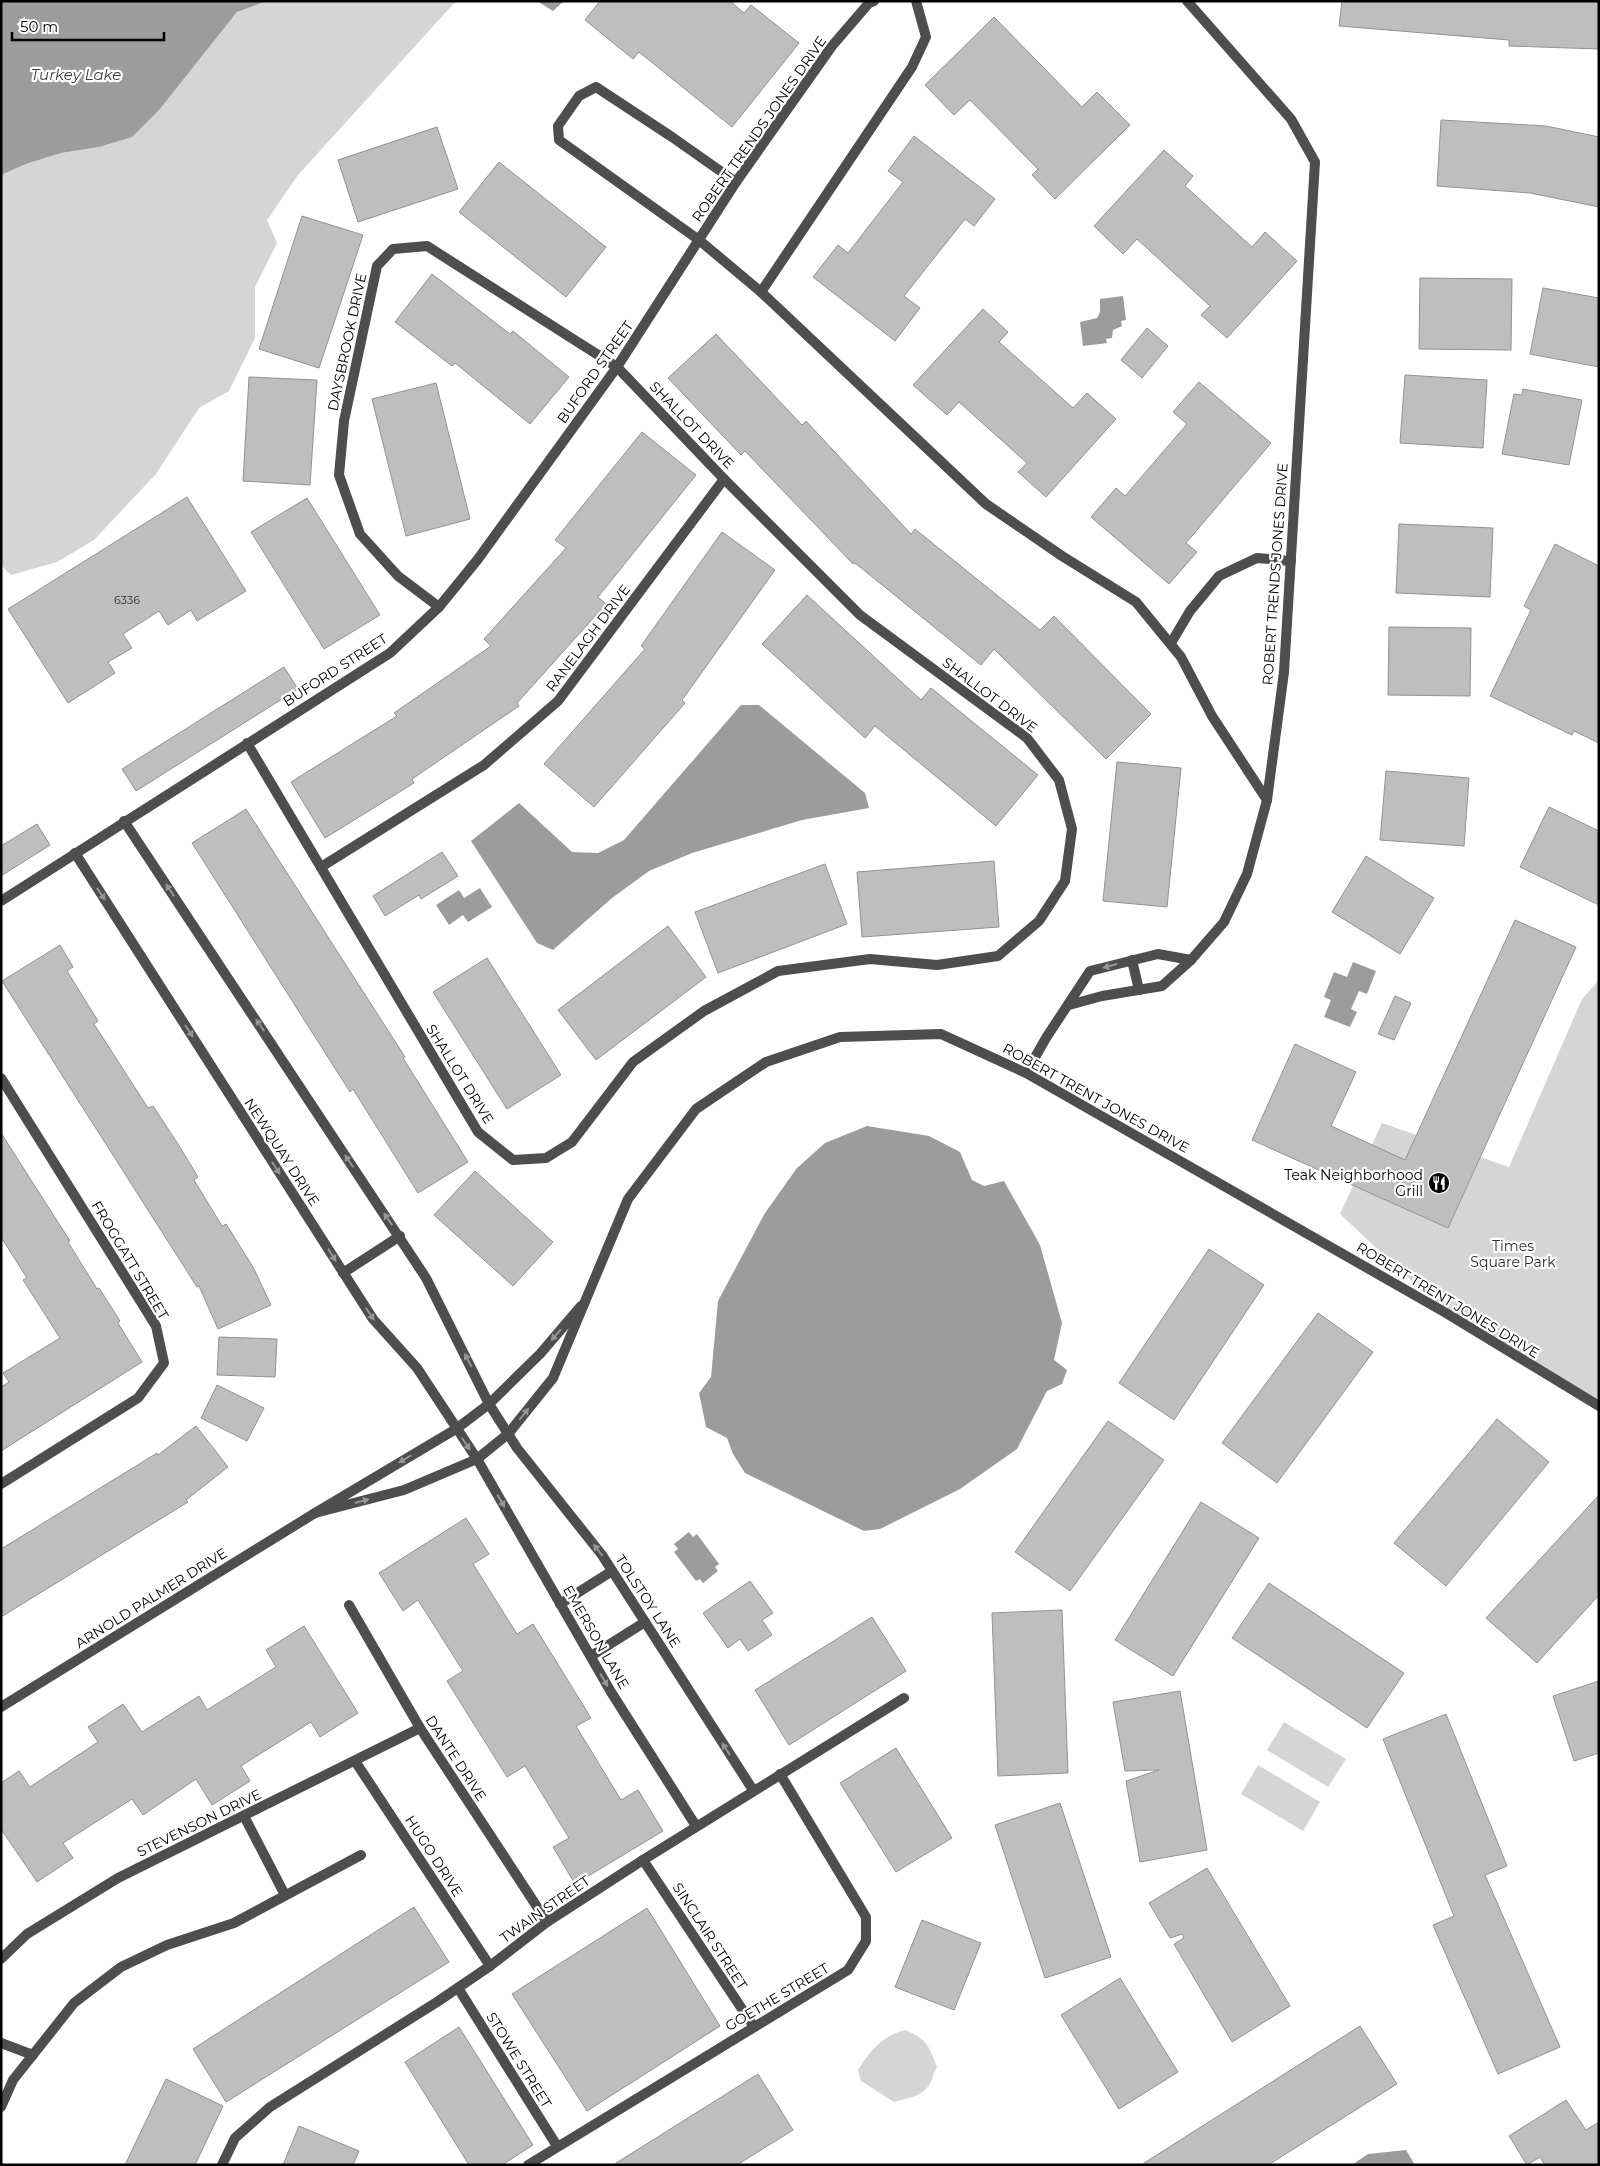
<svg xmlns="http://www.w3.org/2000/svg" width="1600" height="2166" viewBox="0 0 1600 2166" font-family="Montserrat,sans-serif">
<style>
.green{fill:#d5d5d5}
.water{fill:#9c9c9c}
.building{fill:#bebebe;stroke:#929292}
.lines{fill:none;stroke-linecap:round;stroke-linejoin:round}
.minor{stroke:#4e4e4e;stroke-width:10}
.tertiary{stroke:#4e4e4e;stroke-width:10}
.oneway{fill:#959595}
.labels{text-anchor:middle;stroke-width:4.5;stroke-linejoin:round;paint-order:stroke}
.number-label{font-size:11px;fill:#303030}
.street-label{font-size:14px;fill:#000;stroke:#fff}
.poi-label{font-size:14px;fill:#000;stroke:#fff;text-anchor:end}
.park-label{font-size:14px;fill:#2c2c2c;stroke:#fff}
.water-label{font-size:15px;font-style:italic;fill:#3d3d3d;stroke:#fff}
</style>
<rect width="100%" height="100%" fill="#fff"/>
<g class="green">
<polygon points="267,1 456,1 298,175 267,220 277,243 255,287 255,338 229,391 199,408 156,474 94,540 57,562 11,575 1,565 1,175 26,164 61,153 99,147 160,109 237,12"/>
<polygon points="1599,980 1599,1406 1446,1313 1340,1214 1382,1123 1509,1167 1582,999"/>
<polygon points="1284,1722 1346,1759 1328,1787 1267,1750"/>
<polygon points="1258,1765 1320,1802 1303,1831 1241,1794"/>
<path d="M905,2030C927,2039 929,2046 937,2067C933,2072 933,2079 929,2085C922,2097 907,2098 894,2102L861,2081L858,2070C870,2051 883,2035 905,2030Z"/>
</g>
<g class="water">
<polygon points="1,1 267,1 237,12 160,109 132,137 99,147 61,153 26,164 1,175"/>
<polygon points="537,1 564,1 553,11"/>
<polygon points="1123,296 1126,320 1121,321 1122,326 1113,330 1112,338 1106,339 1107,343 1083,346 1080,322 1097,318 1100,312 1100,299"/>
<polygon points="741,705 759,705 865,793 869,808 802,820 692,853 649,871 612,898 553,950 537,943 471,841 519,803 572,852 598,853 624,840"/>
<polygon points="480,888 492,907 468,922 463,915 449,925 436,905 459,890 464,898"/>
<polygon points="1353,962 1376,971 1367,994 1359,991 1351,1009 1357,1012 1350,1027 1324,1017 1331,1000 1324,997 1334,972 1347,977"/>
<polygon points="867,1126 929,1136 960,1152 972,1180 984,1186 1004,1181 1040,1245 1062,1323 1054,1360 1067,1370 1062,1384 1047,1391 1017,1449 960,1489 880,1529 864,1531 745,1473 733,1454 727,1438 706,1427 699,1393 711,1377 718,1301 765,1213 797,1168 825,1143"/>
<polygon points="689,1532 693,1537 697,1534 719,1564 715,1567 718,1571 703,1583 700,1579 696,1581 674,1552 678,1549 674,1544"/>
<polygon points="1406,2150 1415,2165 1352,2165 1368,2154"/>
</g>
<g class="building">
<polygon points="600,1 730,1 744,13 751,5 799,43 732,127 639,52 633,59 585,20"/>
<polygon points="1342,1 1599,1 1599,49 1509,46 1509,40 1339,26"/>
<polygon points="994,17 1082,107 1097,92 1130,125 1055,199 1032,175 1038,169 970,100 954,115 925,85"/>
<polygon points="1441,120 1546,126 1599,137 1599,207 1530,193 1437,186"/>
<polygon points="437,127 458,189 358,222 338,160"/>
<polygon points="914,136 995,199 974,226 965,219 904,296 920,308 895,341 813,277 838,245 848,253 903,182 888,171"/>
<polygon points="1164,150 1193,176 1185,186 1252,247 1265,232 1297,261 1227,338 1201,315 1210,306 1137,239 1123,254 1094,226"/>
<polygon points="499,162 606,247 566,297 459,212"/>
<polygon points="302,216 363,235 319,368 259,349"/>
<polygon points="432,274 510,334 513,331 569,377 530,424 455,363 452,366 395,322"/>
<polygon points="1420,278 1512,279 1511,350 1419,349"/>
<polygon points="1543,288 1599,298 1599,367 1530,354"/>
<polygon points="983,309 1008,332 999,342 1073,408 1087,393 1116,419 1046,497 1018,472 1027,463 959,402 947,415 913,385"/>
<polygon points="1147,328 1168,346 1142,378 1121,360"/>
<polygon points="716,334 802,425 806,421 911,534 915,529 1040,630 1054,616 1151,714 1106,759 994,649 981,665 855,563 853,564 745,451 741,455 668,378"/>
<polygon points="1405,375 1487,380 1483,448 1400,443"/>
<polygon points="249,377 317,380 310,485 243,481"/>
<polygon points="1199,382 1271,443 1186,543 1197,552 1169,584 1091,517 1116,488 1125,496 1187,424 1173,412"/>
<polygon points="436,383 470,519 406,536 372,399"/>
<polygon points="1523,389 1582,400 1569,465 1502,454 1514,394 1522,395"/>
<polygon points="642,432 696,475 598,597 606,604 517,703 519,706 412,779 414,783 325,838 291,782 397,716 394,713 491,646 484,639 566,548 555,540"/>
<polygon points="187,497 246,591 197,621 191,610 168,625 159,611 123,634 132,648 108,662 115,673 68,703 8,609"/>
<polygon points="307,498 380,615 324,649 251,532"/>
<polygon points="1399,524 1493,528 1490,597 1396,593"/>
<polygon points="722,532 775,570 682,700 685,703 594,807 544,764 645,649 641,646"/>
<polygon points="1555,544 1599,566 1599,743 1574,731 1572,735 1490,696 1531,610 1524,606"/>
<polygon points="807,595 921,700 931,688 1038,775 996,826 875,726 865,738 762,644"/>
<polygon points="1389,627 1471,628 1470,696 1388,695"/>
<polygon points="284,667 298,689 136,791 122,769"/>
<polygon points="1117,762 1181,768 1167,907 1103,901"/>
<polygon points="1386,771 1469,778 1464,846 1380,840"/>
<polygon points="1549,807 1599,831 1599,905 1520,867"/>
<polygon points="246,809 405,1057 403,1058 468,1162 418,1193 353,1089 350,1092 192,843"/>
<polygon points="37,824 50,845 1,876 1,846"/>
<polygon points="442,852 458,876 421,899 419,895 385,916 373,896"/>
<polygon points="1366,856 1434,898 1400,954 1332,912"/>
<polygon points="994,861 999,927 862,937 857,872"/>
<polygon points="825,864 847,924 718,973 695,912"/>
<polygon points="1515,920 1576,947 1448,1228 1252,1140 1295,1044 1356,1072 1331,1126 1405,1160"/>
<polygon points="668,926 706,977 596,1060 558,1010"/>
<polygon points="60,945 73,967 67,971 98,1021 94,1024 148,1108 153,1106 178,1144 198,1177 194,1180 222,1226 226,1224 253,1267 271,1305 218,1329 199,1286 197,1287 2,981"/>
<polygon points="487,958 561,1075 507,1109 433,992"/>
<polygon points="1395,996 1411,1003 1394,1040 1378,1034"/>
<polygon points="1,1133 70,1241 68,1242 97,1289 99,1288 120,1321 118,1323 142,1362 1,1451 1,1387 9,1382 3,1373 60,1338 23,1280 27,1278 1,1237"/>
<polygon points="475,1171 553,1242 513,1286 434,1215"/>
<polygon points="1209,1249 1264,1285 1174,1420 1119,1383"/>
<polygon points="1318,1313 1373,1352 1277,1483 1222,1443"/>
<polygon points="219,1337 277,1339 275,1377 217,1375"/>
<polygon points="217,1385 264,1408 247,1441 201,1418"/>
<polygon points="1497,1419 1549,1462 1446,1586 1394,1543"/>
<polygon points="1108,1421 1164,1460 1070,1591 1015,1552"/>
<polygon points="196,1426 228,1467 186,1500 188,1502 1,1617 1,1549 157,1453 158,1455"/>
<polygon points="1599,1495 1599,1595 1537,1663 1486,1618"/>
<polygon points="1201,1502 1259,1538 1173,1676 1115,1640"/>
<polygon points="466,1518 489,1554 473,1564 517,1634 533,1624 567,1679 591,1718 576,1726 621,1800 638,1790 663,1831 575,1884 553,1847 569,1838 525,1766 507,1777 447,1681 463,1671 418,1600 403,1611 379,1573"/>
<polygon points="750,1581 773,1613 762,1620 772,1635 748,1651 740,1639 728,1648 703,1613"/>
<polygon points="1269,1583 1404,1673 1367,1728 1232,1638"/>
<polygon points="1062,1610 1068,1773 998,1776 992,1613"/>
<polygon points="872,1617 906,1671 789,1745 755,1690"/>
<polygon points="304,1626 358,1713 320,1737 311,1722 271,1747 241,1766 250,1781 212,1805 196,1779 143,1815 132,1799 63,1843 73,1858 37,1882 1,1829 1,1783 19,1771 30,1787 98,1742 88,1727 123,1704 142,1732 199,1696 207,1710 276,1667 266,1650"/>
<polygon points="1599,1681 1599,1753 1574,1761 1553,1696"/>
<polygon points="1180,1691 1207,1850 1140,1862 1126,1781 1159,1770 1125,1771 1113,1702"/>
<polygon points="1446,1714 1507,1866 1485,1875 1560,2047 1498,2074 1433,1925 1454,1916 1383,1739"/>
<polygon points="896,1748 952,1838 896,1872 840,1783"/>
<polygon points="1060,1803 1111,1957 1045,1978 995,1825"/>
<polygon points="1207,1868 1290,2006 1232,2042 1174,1944 1184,1938 1182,1934 1170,1938 1149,1903"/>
<polygon points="414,1907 449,1962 226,2102 193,2049"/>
<polygon points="647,1908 720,2026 587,2111 512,1994"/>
<polygon points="922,1920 981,1943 954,2010 895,1987"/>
<polygon points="1120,1978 1178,2072 1119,2109 1061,2015"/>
<polygon points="1360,2026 1397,2084 1268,2165 1141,2165"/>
<polygon points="459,2027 533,2145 502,2165 469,2165 405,2062"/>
<polygon points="758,2074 793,2130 737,2165 613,2165"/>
<polygon points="166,2079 223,2106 195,2165 125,2165"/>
<polygon points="1566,2100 1586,2130 1599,2122 1599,2165 1545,2165 1540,2157 1527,2165 1509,2136"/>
<polygon points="299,2126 359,2151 353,2165 283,2165"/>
</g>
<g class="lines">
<g class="minor">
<polyline points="736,182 672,137 596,87 579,96 558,126 559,140 699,240 761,292 986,504 1062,556 1136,602 1181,657 1212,716 1267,800"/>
<polyline points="761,292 912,67 926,37 916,1"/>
<polyline points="1171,643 1190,611 1219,576 1257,558 1291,561"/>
<polyline points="247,743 478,1132 513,1160 546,1158 572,1142 633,1062 704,1011 778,971 870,959 937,965 998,956 1039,921 1065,881 1072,829 1059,780 1027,738 860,615 724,479 617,367 427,246 393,249 377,266 344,421 339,475 360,534 398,576 439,607"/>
<polyline points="124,821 426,1278 489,1404 517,1448 602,1555 753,1790"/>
<polyline points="75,853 373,1319 417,1368 477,1459 611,1692 696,1826"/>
<polyline points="321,867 484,765 558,701 724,479"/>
<polyline points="1,901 390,653 439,607 478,559 617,367 736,182 832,46 869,3 874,1"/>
<polyline points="1132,960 1139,990"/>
<polyline points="1069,1005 1102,996 1162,986 1191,960 1224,922 1247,874 1267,800 1284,672 1315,162 1291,119 1187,1"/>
<polyline points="1026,1073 1046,1038 1090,971 1158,954 1191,960"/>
<polyline points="1,1078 156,1326 164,1363 138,1398 1,1484"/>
<polyline points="343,1273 400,1236"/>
<polyline points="560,1604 612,1571"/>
<polyline points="349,1605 420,1728 547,1922"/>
<polyline points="591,1656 645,1622"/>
<polyline points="355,1761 490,1966"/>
<polyline points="244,1816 285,1895"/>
<polyline points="643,1860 754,2027"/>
<polyline points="1,1959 27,1934 118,1878 420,1728"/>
<polyline points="458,1988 557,2146"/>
<polyline points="1,2043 33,2055"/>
<polyline points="1,2107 13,2080 74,2003 121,1967 167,1945 234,1923 361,1855"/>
<polyline points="222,2165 235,2138 270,2107 437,2002 490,1966 547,1922 643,1860 904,1698"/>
<polyline points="528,2165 848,1970 866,1941 866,1917 780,1774"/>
</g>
<g class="tertiary">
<polyline points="315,1513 404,1490 477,1459 508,1434 553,1378 628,1199 696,1109 766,1062 840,1037 941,1034 1026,1073 1446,1313 1599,1406"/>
<polyline points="1,1707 315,1513 456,1429 489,1404 540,1354 581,1306"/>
</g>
</g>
<defs><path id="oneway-solid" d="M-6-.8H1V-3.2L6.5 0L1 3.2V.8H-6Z" transform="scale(1.25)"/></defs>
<g class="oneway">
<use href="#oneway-solid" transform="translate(170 890) rotate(-124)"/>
<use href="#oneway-solid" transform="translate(101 894) rotate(57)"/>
<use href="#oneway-solid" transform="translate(1110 966) rotate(165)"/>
<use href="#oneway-solid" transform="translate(260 1025) rotate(-124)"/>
<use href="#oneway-solid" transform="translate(189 1031) rotate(57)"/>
<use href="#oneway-solid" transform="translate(349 1161) rotate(-124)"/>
<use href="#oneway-solid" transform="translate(276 1168) rotate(57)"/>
<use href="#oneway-solid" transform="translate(388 1219) rotate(-124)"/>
<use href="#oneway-solid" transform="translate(332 1255) rotate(58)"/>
<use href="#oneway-solid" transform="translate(370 1314) rotate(56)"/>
<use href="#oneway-solid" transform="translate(556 1335) rotate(131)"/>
<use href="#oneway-solid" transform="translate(468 1360) rotate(-117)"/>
<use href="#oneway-solid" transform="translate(524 1414) rotate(-51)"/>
<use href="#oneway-solid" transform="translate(466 1444) rotate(56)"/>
<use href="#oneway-solid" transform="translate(405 1459) rotate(150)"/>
<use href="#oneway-solid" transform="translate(362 1501) rotate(-15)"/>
<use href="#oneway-solid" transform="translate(501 1501) rotate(60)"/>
<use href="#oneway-solid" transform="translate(598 1550) rotate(-128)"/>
<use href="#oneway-solid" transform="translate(604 1680) rotate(60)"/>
<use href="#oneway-solid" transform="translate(726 1749) rotate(-123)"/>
</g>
<defs>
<g id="restaurant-disc" transform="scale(1.125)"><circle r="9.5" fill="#000" stroke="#fff"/><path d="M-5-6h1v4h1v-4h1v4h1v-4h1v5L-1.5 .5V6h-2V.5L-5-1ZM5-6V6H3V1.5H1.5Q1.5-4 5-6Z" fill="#fff"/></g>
</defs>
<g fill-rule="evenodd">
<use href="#restaurant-disc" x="1439" y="1183"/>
</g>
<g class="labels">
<g class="number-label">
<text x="127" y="604">6336</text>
</g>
<g class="street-label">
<text transform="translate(759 129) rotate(-55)" y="5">ROBERT TRENDS JONES DRIVE</text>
<text transform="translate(347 342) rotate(-78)" y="5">DAYSBROOK DRIVE</text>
<text transform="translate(595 372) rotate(-55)" y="5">BUFORD STREET</text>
<text transform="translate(692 425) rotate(46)" y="5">SHALLOT DRIVE</text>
<text transform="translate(1275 574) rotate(-86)" y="5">ROBERT TRENDS JONES DRIVE</text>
<text transform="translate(588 638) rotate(-53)" y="5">RANELAGH DRIVE</text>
<text transform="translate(335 670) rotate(-33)" y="5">BUFORD STREET</text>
<text transform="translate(990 695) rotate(37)" y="5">SHALLOT DRIVE</text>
<text transform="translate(460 1074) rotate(58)" y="5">SHALLOT DRIVE</text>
<text transform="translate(1096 1098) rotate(29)" y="5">ROBERT TRENT JONES DRIVE</text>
<text transform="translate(282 1152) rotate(57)" y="5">NEWQUAY DRIVE</text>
<text transform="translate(130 1260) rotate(59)" y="5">FROGGATT STREET</text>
<text transform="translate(1448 1300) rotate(31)" y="5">ROBERT TRENT JONES DRIVE</text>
<text transform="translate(151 1598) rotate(-32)" y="5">ARNOLD PALMER DRIVE</text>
<text transform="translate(648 1601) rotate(57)" y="5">TOLSTOY LANE</text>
<text transform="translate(596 1637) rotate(60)" y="5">EMERSON LANE</text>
<text transform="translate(456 1758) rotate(57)" y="5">DANTE DRIVE</text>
<text transform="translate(199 1823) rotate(-26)" y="5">STEVENSON DRIVE</text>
<text transform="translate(434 1856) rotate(57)" y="5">HUGO DRIVE</text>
<text transform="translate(545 1909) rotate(-35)" y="5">TWAIN STREET</text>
<text transform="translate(710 1936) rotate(57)" y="5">SINCLAIR STREET</text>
<text transform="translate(777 1997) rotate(-31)" y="5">GOETHE STREET</text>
<text transform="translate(519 2060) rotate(58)" y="5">STOWE STREET</text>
</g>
<g class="poi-label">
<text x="1423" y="1180">Teak Neighborhood<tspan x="1423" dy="16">Grill</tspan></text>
</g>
<g class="park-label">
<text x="1513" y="1251">Times<tspan x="1513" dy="16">Square Park</tspan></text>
</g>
<g class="water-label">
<text x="76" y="80">Turkey Lake</text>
</g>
</g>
<rect width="1600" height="2166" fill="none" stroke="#000000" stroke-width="5"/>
<path d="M12 32v8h152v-8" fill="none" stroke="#000000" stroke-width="2.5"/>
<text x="20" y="32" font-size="15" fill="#000000" stroke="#ffffff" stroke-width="4" paint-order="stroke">50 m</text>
</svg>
